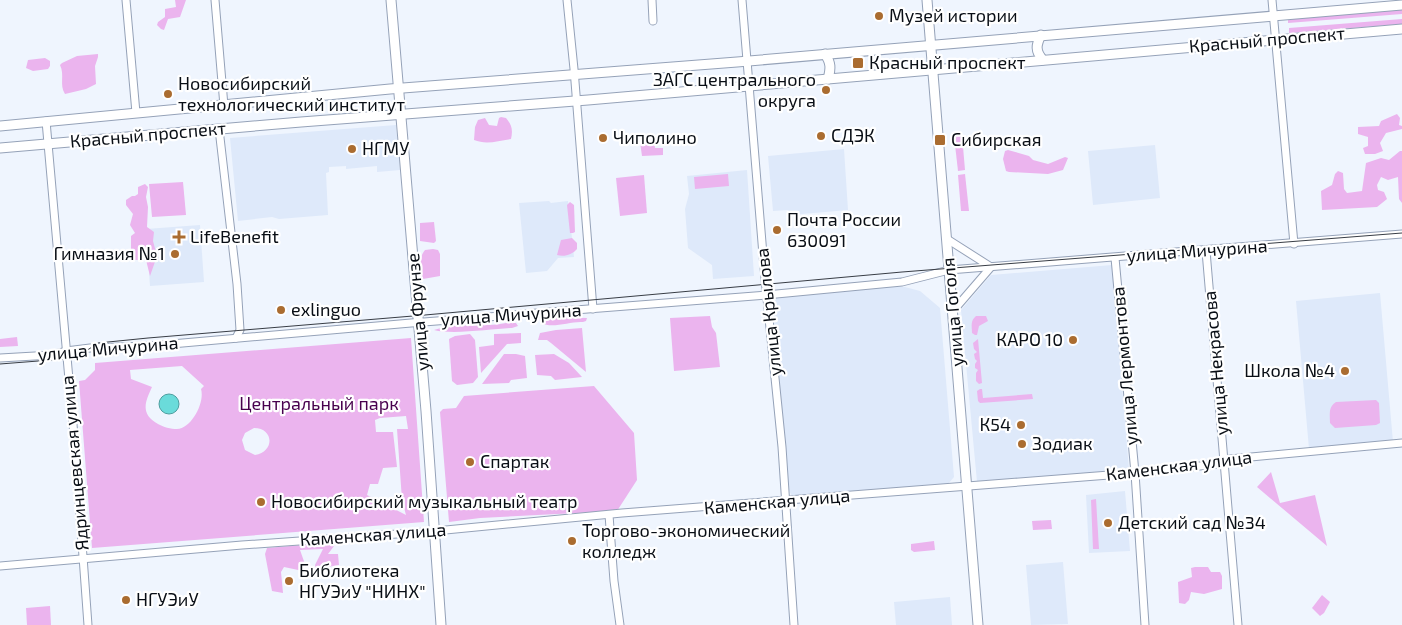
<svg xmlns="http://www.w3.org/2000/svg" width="1402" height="625" viewBox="0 0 1402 625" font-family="'Exo 2',sans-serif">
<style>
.built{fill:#dee9fa}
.green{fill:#ebb4ee;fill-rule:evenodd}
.water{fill:#6adbda;stroke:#4d9e9f}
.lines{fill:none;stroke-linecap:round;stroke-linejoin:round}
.minor-casing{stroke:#95a2b8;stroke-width:9}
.major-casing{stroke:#95a2b8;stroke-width:11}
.minor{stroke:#fff;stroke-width:7}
.major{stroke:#fff;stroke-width:9}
.tram{stroke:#383d45;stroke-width:1}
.poi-dot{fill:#aa6c30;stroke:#fff;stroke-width:2}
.labels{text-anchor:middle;stroke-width:4.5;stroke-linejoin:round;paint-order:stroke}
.poi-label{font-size:18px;fill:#090e15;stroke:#fff;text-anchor:start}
.street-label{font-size:18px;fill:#090e15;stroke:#fff}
.park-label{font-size:18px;fill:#48014e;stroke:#fff}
</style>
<rect width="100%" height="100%" fill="#eff5fe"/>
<g class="built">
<polygon points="396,125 400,170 377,172 377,166 346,169 346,166 329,167 329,172 326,173 328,215 279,219 272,217 238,221 230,138"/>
<polygon points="1155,145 1160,198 1093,205 1088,151"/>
<polygon points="844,149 848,210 791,215 788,210 773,211 768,156"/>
<polygon points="747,170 754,276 713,279 712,265 688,248 685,209 689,194 687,176"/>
<polygon points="549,201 551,203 568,201 574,257 558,258 547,271 526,273 519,203"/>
<polygon points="200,225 204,282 150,286 146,229"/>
<polygon points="1112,265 1129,470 977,482 961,310 991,275"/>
<polygon points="878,287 905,287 920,291 940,308 954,477 948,484 944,484 792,496 788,489 772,298"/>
<polygon points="1380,293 1393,442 1309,449 1296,301"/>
<polygon points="1125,491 1130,551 1089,553 1086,495"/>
<polygon points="1063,562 1068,624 1031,625 1026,565"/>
<polygon points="950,597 952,625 896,625 894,602"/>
</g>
<g class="green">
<polygon points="175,0 186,0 180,17 168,19 164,30 161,29 157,25 158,22 165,17 165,9 176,7"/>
<polygon points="1402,9 1402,14 1288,23 1288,18"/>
<polygon points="1402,19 1402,24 1289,33 1289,28"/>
<path d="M98,54V57L95,66L96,84L86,89L65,94C59,85 65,75 60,65L62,63L77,56Z"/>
<polygon points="45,58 50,61 50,66 48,69 33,71 26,68 28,60"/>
<polygon points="1397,114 1400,118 1399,125 1402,126 1402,129 1386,133 1380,143 1383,151 1375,154 1365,154 1363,148 1368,146 1368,137 1358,134 1358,127 1379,126 1381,121"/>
<path d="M501,117L506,118C512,125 513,130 511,139C498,141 486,145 474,140L475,127L478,120L485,118L489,125L497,126L499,118Z"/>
<polygon points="962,135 965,170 958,171 954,136"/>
<polygon points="654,141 655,148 663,148 663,155 642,156 640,142"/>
<polygon points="1008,150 1029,156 1033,160 1048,164 1065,157 1068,158 1063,170 1048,174 1009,172 1006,171 1003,159 1005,151"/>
<polygon points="1400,151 1402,151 1402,203 1399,199 1398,177 1388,180 1381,177 1377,185 1378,190 1384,192 1387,199 1377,207 1322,210 1321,191 1332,185 1335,174 1338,171 1343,173 1344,189 1347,193 1362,191 1366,163 1381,158 1389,160"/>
<polygon points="728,174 729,186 695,189 694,177"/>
<polygon points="965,174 969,211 961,211 958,175"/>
<polygon points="644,175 647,213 620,216 616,178"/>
<polygon points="183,182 186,215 152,217 149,184"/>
<polygon points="145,184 148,187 146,197 148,207 147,227 154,232 153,241 157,256 150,276 146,260 135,260 131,258 131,236 135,233 130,225 133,214 126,205 126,200 132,196 135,196 138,194 138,187"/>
<polygon points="570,202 574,205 575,232 573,233 570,233 567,205"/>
<polygon points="434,222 436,241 434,243 420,241 420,223"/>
<path d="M572,238L577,243V249C572,255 564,257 557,255L561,240Z"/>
<path d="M433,249L438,250L440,254V276L423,279C421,269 418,258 425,250Z"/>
<polygon points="710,316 712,327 716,333 720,367 674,371 670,318"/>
<path d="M976,316H986L988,321L979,326L977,335H975L972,333C972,326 970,321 976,316Z"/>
<path d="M552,317L587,318L586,321L583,322C570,321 553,329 541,323L548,318Z"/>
<path d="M506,323H516L518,326L512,328C493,329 452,335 434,330C457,322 483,328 506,323Z"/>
<polygon points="582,328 586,372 551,343 547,340 538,340 540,333 556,330"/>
<polygon points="521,333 521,343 507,344 481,373 479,347 494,345 494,334"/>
<polygon points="470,334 475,340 478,377 473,383 457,385 452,381 449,339 455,336"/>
<polygon points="17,337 18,346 0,347 0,339"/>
<path d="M411,338L424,522L92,548L79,381L85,380L95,370V363ZM182,366L204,386L201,389C205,402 192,428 177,429C171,429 163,427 158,424C140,414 145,402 152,387L131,379L130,370ZM406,416L408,429H397L402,500L406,515L367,495L370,484H378L383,468L397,467L393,432H376L375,420L380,418ZM254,428C274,428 275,452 255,455L245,450L242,440L245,433Z"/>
<polygon points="978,339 982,383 979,384 976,381 976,373 978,370 975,368 975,364 977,361 975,359 974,354 977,352 974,349 973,343"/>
<polygon points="504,354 516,354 525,356 527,378 511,380 509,383 482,384"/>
<polygon points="554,354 569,363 582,377 555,380 551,376 537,375 535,355"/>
<polygon points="594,386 634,433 637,480 617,511 480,518 449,522 440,412 443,409 456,408 464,396"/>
<polygon points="980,389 982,389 983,398 1032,394 1033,399 980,403 978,401 977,391"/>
<path d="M1376,400L1379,403L1380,423L1376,425L1335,428L1330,423C1330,414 1328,407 1336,402Z"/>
<polygon points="1271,472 1280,503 1315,495 1327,546 1257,487"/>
<polygon points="1096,499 1099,549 1093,549 1091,500"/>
<polygon points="1051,520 1052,529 1033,530 1032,521"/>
<polygon points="934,541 935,550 914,552 911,550 911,544"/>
<polygon points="337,542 328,554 338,554 339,565 316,569 315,565 323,549 300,550 306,567 303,571 284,567 281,572 283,593 272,591 265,554 267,548"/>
<polygon points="1195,567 1208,567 1211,572 1220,572 1222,576 1222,589 1204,594 1191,592 1189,600 1185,604 1179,603 1178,582 1192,577 1191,568"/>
<polygon points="1322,595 1330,602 1324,613 1320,616 1312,608"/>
<polygon points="50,606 51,625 27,625 26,608"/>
</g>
<circle class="water" cx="169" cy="404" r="10"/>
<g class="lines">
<g class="minor-casing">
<g id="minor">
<polyline points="126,0 136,113"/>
<polyline points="215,0 224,106"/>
<polyline points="567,0 574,69 593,309"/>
<polyline points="652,0 653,21"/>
<polyline points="742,0 765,279 782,447 794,625"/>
<polyline points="1272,0 1294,244"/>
<polyline points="46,121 75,447 88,625"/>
<polyline points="219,129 237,284 240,330 236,338"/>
<polyline points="947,239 991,267 953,311"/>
<polyline points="1206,251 1238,625"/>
<polyline points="1115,258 1135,473 1145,625"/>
<polyline points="0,358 52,355 66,351 90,348 149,346 411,323 766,295 902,282 949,270 1402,234"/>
<polyline points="609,515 614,581 620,625"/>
<polyline points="0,566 242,545 425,532 622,513 1135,473 1218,464 1230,459 1402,443"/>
</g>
</g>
<g class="major-casing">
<g id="major">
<polyline points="391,0 426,411 441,625"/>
<polyline points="927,0 978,625"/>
<path d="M1041,35C1036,45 1035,51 1043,60"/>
<path d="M825,54C831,63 831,68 828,79"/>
<polyline points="0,126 390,89 737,62 1402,5"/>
<polyline points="0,148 301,122 588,100 1402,29"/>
</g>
</g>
<use href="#minor" class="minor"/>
<use href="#major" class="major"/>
<polyline class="tram" points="0,364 64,359 86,351 98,343 148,338 425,315 902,272 1402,233"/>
</g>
<g class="poi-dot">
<circle cx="879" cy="16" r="5"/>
<rect x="852" y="57" width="12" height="12" rx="2.5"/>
<circle cx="826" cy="90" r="5"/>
<circle cx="168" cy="94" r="5"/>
<circle cx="821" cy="136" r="5"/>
<circle cx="603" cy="138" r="5"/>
<rect x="934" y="134" width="12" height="12" rx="2.5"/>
<circle cx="352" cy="149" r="5"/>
<circle cx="777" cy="230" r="5"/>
<path d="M176.5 229.5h5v5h5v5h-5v5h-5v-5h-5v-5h5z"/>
<circle cx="175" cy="254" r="5"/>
<circle cx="281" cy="310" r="5"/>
<circle cx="1073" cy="340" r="5"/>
<circle cx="1345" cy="371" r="5"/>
<circle cx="1021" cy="425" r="5"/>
<circle cx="1022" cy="444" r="5"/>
<circle cx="470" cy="462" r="5"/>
<circle cx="261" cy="502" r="5"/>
<circle cx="1108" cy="523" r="5"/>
<circle cx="572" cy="541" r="5"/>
<circle cx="289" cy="581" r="5"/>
<circle cx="126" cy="600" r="5"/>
</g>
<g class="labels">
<g class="poi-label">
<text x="889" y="22">Музей истории</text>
<text x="869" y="69">Красный проспект</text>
<text x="816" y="86" text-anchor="end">ЗАГС центрального<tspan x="816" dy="21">округа</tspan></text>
<text x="178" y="90">Новосибирский<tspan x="178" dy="21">технологический институт</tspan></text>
<text x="831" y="142">СДЭК</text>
<text x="613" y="144">Чиполино</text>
<text x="951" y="146">Сибирская</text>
<text x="362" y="155">НГМУ</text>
<text x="787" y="226">Почта России<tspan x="787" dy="21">630091</tspan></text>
<text x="190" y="243">LifeBenefit</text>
<text x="165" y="260" text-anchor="end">Гимназия №1</text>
<text x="291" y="316">exlinguo</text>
<text x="1063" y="346" text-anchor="end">КАРО 10</text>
<text x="1335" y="377" text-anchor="end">Школа №4</text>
<text x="1011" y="431" text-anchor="end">К54</text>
<text x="1032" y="450">Зодиак</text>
<text x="480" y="468">Спартак</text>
<text x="271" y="508">Новосибирский музыкальный театр</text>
<text x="1118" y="529">Детский сад №34</text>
<text x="582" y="537">Торгово-экономический<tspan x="582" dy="21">колледж</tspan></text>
<text x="299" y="577">Библиотека<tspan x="299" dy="21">НГУЭиУ "НИНХ"</tspan></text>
<text x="136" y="606">НГУЭиУ</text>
</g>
<g class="street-label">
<text transform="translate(1267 40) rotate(-5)" y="6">Красный проспект</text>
<text transform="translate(148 135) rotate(-5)" y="6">Красный проспект</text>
<text transform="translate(1197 251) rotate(-4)" y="6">улица Мичурина</text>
<text transform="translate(418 312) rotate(-95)" y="6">улица Фрунзе</text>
<text transform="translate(769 312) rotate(-96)" y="6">улица Крылова</text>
<text transform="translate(953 312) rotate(-95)" y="6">улица Гоголя</text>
<text transform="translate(511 315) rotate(-4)" y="6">улица Мичурина</text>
<text transform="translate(108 349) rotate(-5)" y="6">улица Мичурина</text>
<text transform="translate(1216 363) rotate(-95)" y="6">улица Некрасова</text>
<text transform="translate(1125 366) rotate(-95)" y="6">улица Лермонтова</text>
<text transform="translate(75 463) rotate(-95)" y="6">Ядринцевская улица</text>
<text transform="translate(1179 466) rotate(-7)" y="6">Каменская улица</text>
<text transform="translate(777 502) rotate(-5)" y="6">Каменская улица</text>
<text transform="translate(373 535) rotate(-4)" y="6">Каменская улица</text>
</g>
<g class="park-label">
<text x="319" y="410">Центральный парк</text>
</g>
</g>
</svg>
